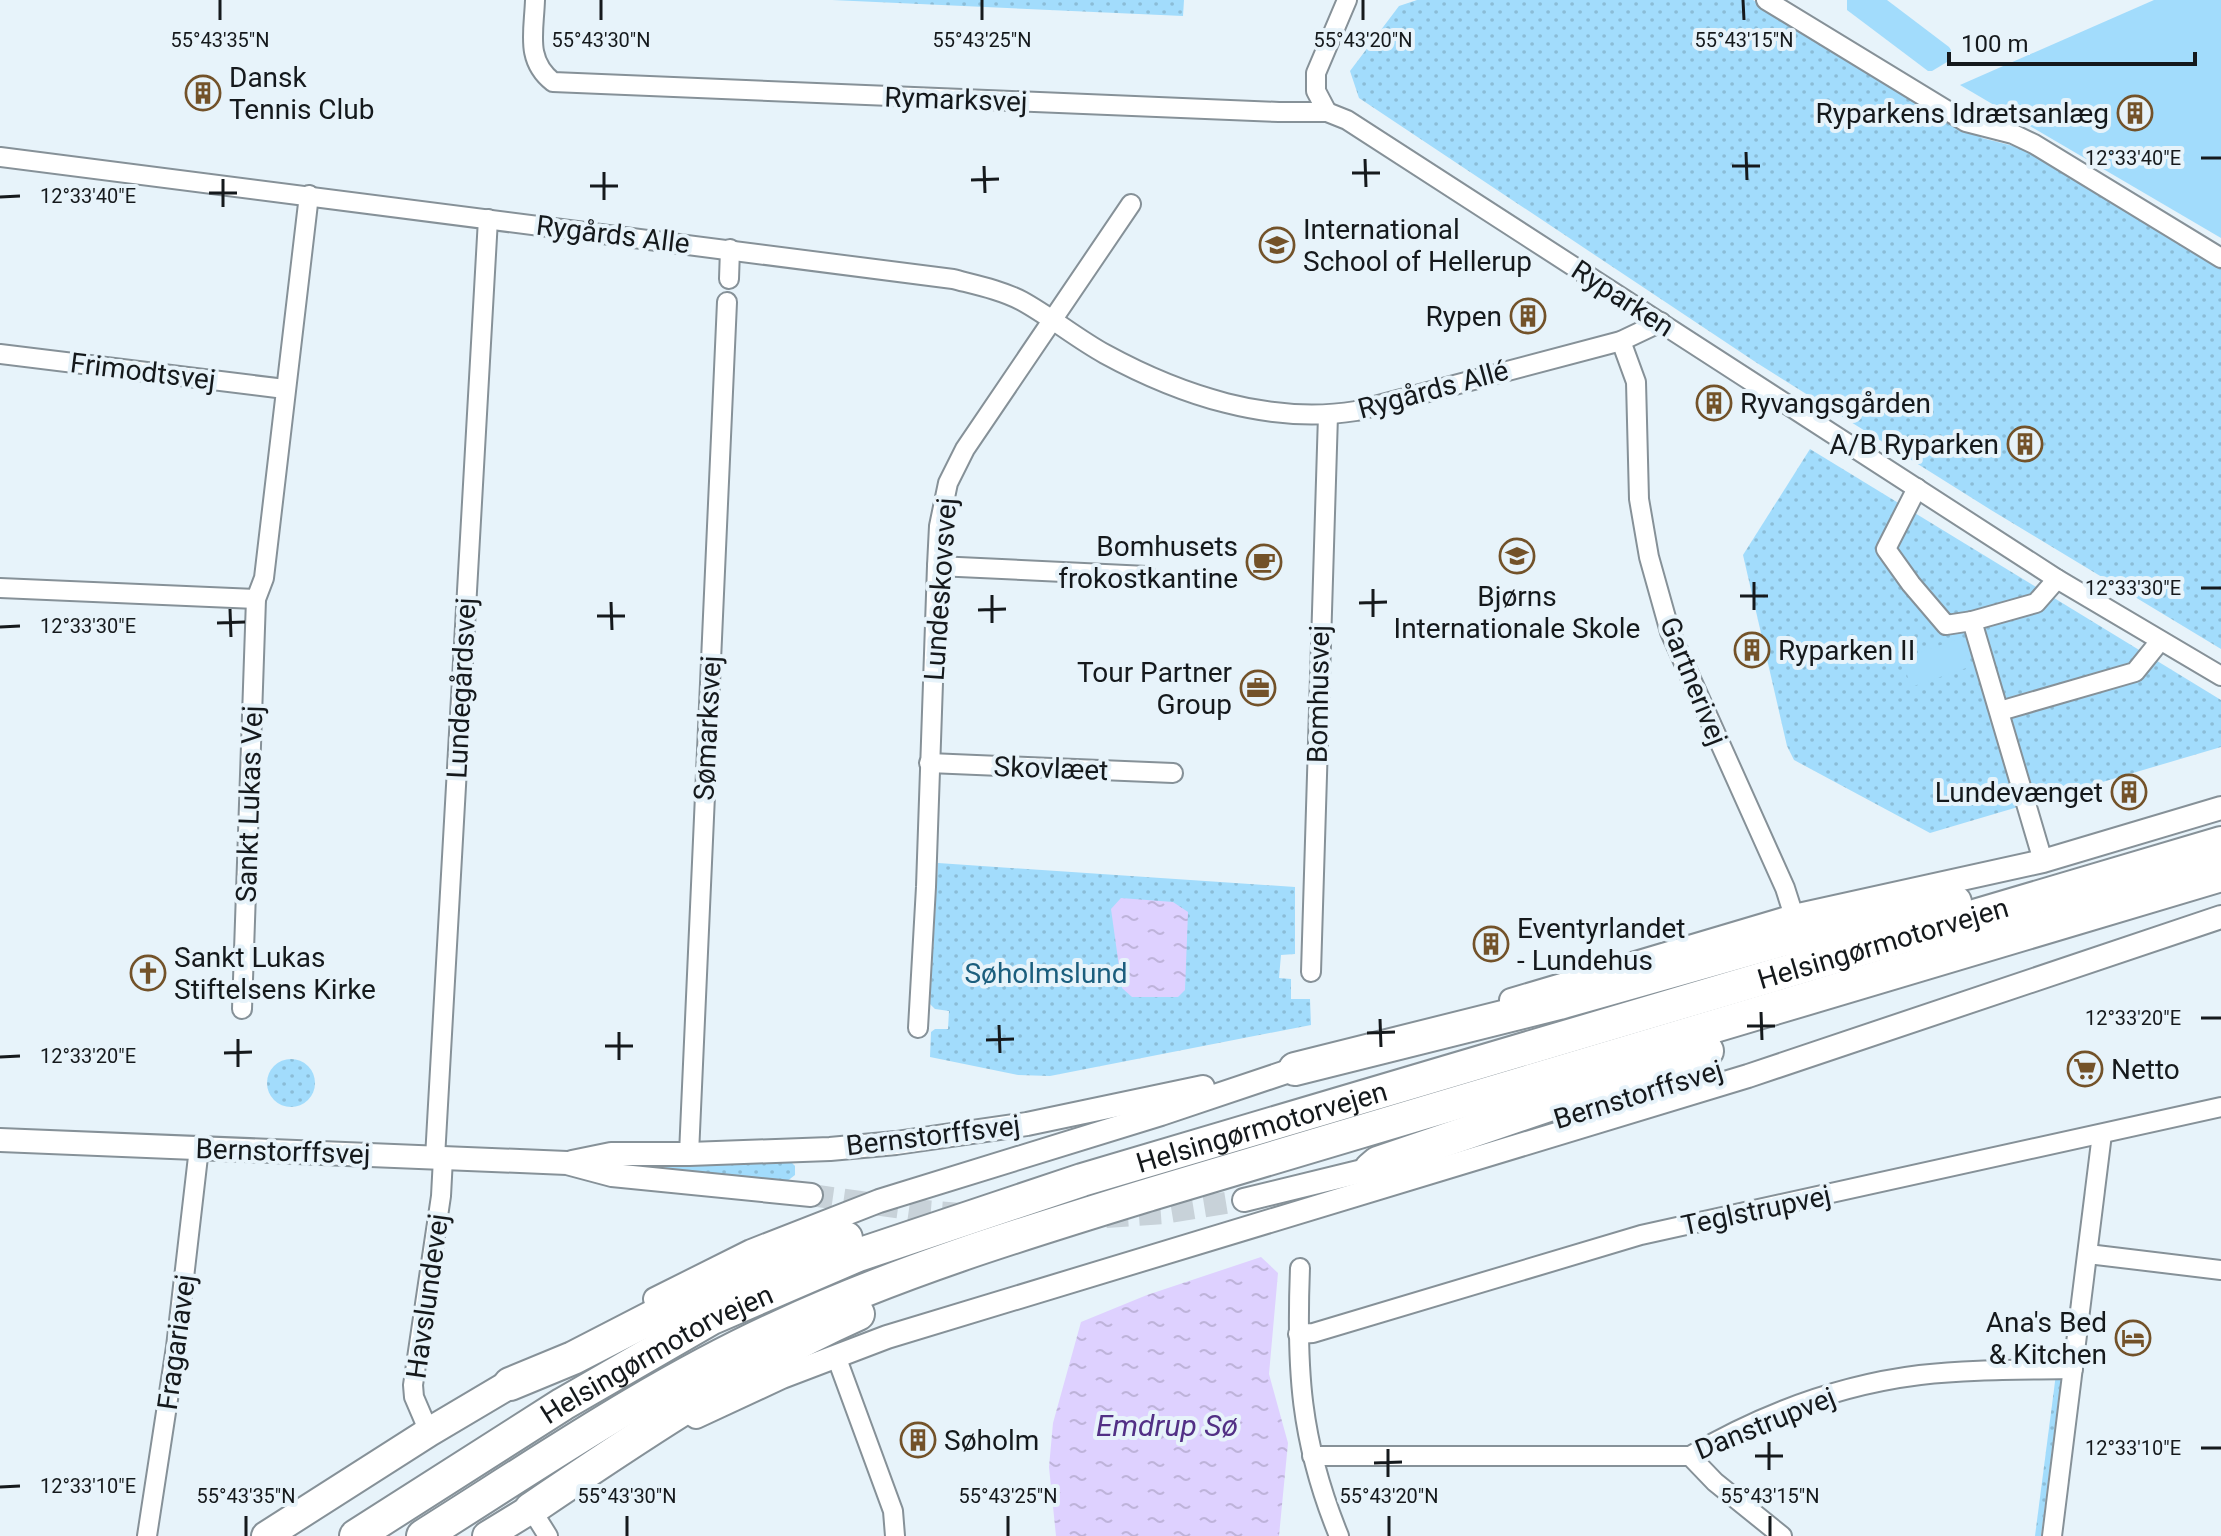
<svg xmlns="http://www.w3.org/2000/svg" width="2221" height="1536" viewBox="0 0 2221 1536" font-family="Roboto,sans-serif">
<style>
.grass{fill:url(#grass-dots)}
.pitch{fill:#a2dcfc}
.water{fill:url(#water-ripples)}
.lines{fill:none;stroke-linecap:round;stroke-linejoin:round}
.tertiary-tunnel{stroke:#c8d2d9;stroke-width:22;stroke-dasharray:22 11;stroke-linecap:butt}
.minor-casing{stroke:#869198;stroke-width:22}
.tertiary-casing{stroke:#869198;stroke-width:26}
.primary-casing{stroke:#869198;stroke-width:32}
.motorway-casing{stroke:#869198;stroke-width:36}
.minor{stroke:#fff;stroke-width:18}
.tertiary{stroke:#fff;stroke-width:22}
.primary{stroke:#fff;stroke-width:28}
.motorway{stroke:#fff;stroke-width:32}
.ticks{fill:none;stroke:#15191c;stroke-width:3}
.labels{text-anchor:middle;stroke-width:8;stroke-linejoin:round;paint-order:stroke}
.poi-label{font-size:28px;fill:#15191c;stroke:#e7f3fa;text-anchor:start}
.street-label{font-size:28px;fill:#15191c;stroke:#e7f3fa}
.park-label{font-size:28px;fill:#1b5e7d;stroke:#e7f3fa}
.water-label{font-size:30px;font-style:italic;fill:#523085;stroke:#e7f3fa}
.ticks-label{font-size:20px;text-anchor:middle;fill:#15191c;stroke:#e7f3fa;stroke-width:8;stroke-linejoin:round;paint-order:stroke}
</style>
<defs>
<pattern id="grass-dots" width="8" height="8" patternUnits="userSpaceOnUse" patternTransform="scale(2)"><rect width="8" height="8" fill="#a2dcfc"/><path d="M2 2h.1M6 6h.1" fill="none" stroke="#8bbcd7" stroke-width="1.8" stroke-linecap="round"/></pattern>
<pattern id="water-ripples" width="26" height="14" patternUnits="userSpaceOnUse" patternTransform="scale(2)"><rect width="26" height="14" fill="#ded1ff"/><path d="M2 4q2-2 4 0t4 0M15 11q2-2 4 0t4 0" fill="none" stroke="#beb3da"/></pattern>
</defs>
<rect width="100%" height="100%" fill="#e7f3fa"/>
<g class="grass">
<polygon points="832,0 1184,0 1183,16"/>
<polygon points="1417,0 1753,0 1982,138 2033,151 2221,266 2221,649 1991,510 1757,363 1359,98 1350,71 1399,6"/>
<polygon points="1810,449 2221,700 2221,747 1930,833 1794,760 1787,746 1743,555"/>
<polygon points="938,863 1295,887 1295,954 1281,955 1279,978 1291,979 1291,999 1310,999 1311,1025 1050,1076 1018,1075 930,1057 931,1032 935,1029 948,1029 949,1011 935,1009 930,1004"/>
<circle cx="291" cy="1083" r="24"/>
<polygon points="790,1161 795,1166 795,1175 786,1182 611,1164"/>
<polygon points="2056,1374 2061,1378 2041,1536 2035,1536"/>
</g>
<g class="pitch">
<polygon points="1847,0 1887,0 1949,47 1951,50 1947,62 1932,71 1928,71 1847,10"/>
<polygon points="2154,0 2221,0 2221,238 1960,85"/>
<polygon points="1963,637 1972,666 1911,687 1902,659"/>
</g>
<g class="water">
<polygon points="1121,898 1173,902 1188,912 1185,990 1178,997 1132,997 1122,988 1111,909"/>
<polygon points="1261,1257 1278,1273 1269,1374 1288,1443 1279,1536 1056,1536 1049,1467 1053,1423 1081,1322 1147,1295"/>
</g>
<g class="lines">
<g class="tertiary-tunnel">
<polyline points="811,1195 924,1211 1048,1221"/>
<polyline points="1106,1217 1164,1213 1244,1200"/>
</g>
<g class="minor-casing">
<g id="minor">
<path d="M535,0C534,32 525,60 553,82L1279,112H1327L1347,120L2057,579L2221,676"/>
<polyline points="1766,0 1966,122 2013,134 2034,144 2221,258"/>
<polyline points="1327,112 1316,91 1316,73 1347,0"/>
<path d="M0,157L953,279C976,285 1001,290 1022,301C1051,317 1076,338 1105,354C1180,395 1270,425 1356,411L1621,341L1661,322"/>
<polyline points="729,279 730,249"/>
<polyline points="1621,341 1636,382 1639,499 1649,557 1670,632 1785,888 1794,916"/>
<polyline points="0,354 285,389"/>
<polyline points="1917,488 1886,549 1911,584 1946,625 1972,621 2036,603 2057,579"/>
<polyline points="937,566 1147,576"/>
<polyline points="0,588 256,599"/>
<polyline points="1972,621 2043,861"/>
<polyline points="2000,711 2135,672 2160,641"/>
<polyline points="929,763 1173,773"/>
<polyline points="1311,972 1328,415"/>
<polyline points="242,1009 256,599 264,578 309,195"/>
<polyline points="918,1028 926,887 937,566 939,526 948,483 965,449 1131,204"/>
<polyline points="689,1154 727,302"/>
<polyline points="435,1158 488,219"/>
<polyline points="2088,1254 2221,1270"/>
<path d="M1300,1268C1296,1369 1300,1441 1339,1536"/>
<polyline points="1298,1334 1313,1333 1641,1235 2221,1107"/>
<polyline points="836,1356 893,1511 895,1536"/>
<polyline points="429,1432 414,1397 413,1385 441,1196 443,1158"/>
<path d="M1312,1456H1690C1760,1415 1839,1385 1920,1375C1970,1369 2022,1370 2073,1369"/>
<polyline points="1690,1456 1715,1482 1782,1536"/>
<polyline points="531,1509 548,1536"/>
<polyline points="147,1536 176,1347 199,1148"/>
<polyline points="2052,1536 2102,1134"/>
</g>
</g>
<g class="tertiary-casing">
<g id="tertiary">
<polyline points="1511,1000 1794,916 2043,861 2221,808"/>
<polyline points="0,1140 567,1163 612,1175 811,1195"/>
<polyline points="572,1162 611,1154 689,1154 830,1149 896,1143 1027,1124 1203,1087"/>
<polyline points="1244,1200 1371,1169 1384,1172"/>
<polyline points="655,1299 751,1251 879,1201 1161,1114 1307,1065"/>
<polyline points="696,1417 782,1377 887,1337 1748,1076 2221,917"/>
</g>
</g>
<g class="primary-casing">
<g id="primary">
<polyline points="266,1536 429,1432 510,1384"/>
<polyline points="487,1536 531,1509"/>
</g>
</g>
<g class="motorway-casing">
<g id="motorway">
<polyline points="1295,1069 1559,1003 1782,940 1955,902"/>
<polyline points="1371,1169 1378,1163 1707,1051"/>
<polyline points="510,1384 573,1358 672,1307 760,1270 846,1238"/>
<path d="M531,1509C636,1438 742,1366 858,1314"/>
<path id="s1" d="M356,1536L563,1404L712,1318L858,1255L1082,1180L2221,843"/>
<path d="M423,1536C539,1463 654,1384 779,1327C899,1271 1024,1233 1151,1194L2221,875"/>
</g>
</g>
<use href="#minor" class="minor"/>
<use href="#tertiary" class="tertiary"/>
<use href="#primary" class="primary"/>
<use href="#motorway" class="motorway"/>
</g>
<path class="ticks" d="M220,0V20M601,0V20M982,0V20M1363,0V20M1743,0L1744,20M1746,152L1747,180M2201,158H2221M1365,159L1366,187M984,166L985,193M1732,166H1760M604,172V200M1352,173H1380M223,179V207M971,180L999,179M590,186H618M209,193H237M0,197L20,196M1754,582V610M2201,588H2221M1373,589V617M992,595V623M1740,596H1768M611,602L612,630M1359,603L1387,602M230,609L231,637M978,610L1006,609M597,616H625M217,623L245,622M0,627L20,626M1761,1012L1762,1040M2201,1018H2221M1380,1019L1381,1047M999,1025L1000,1053M1747,1026H1775M619,1032V1060M1367,1033L1395,1032M238,1039V1067M986,1040L1014,1039M605,1046H633M224,1053L252,1052M0,1057L20,1056M1769,1442V1470M2201,1448H2221M1388,1449V1477M1755,1456H1783M1374,1463L1402,1462M0,1487L20,1486M246,1516V1536M627,1516V1536M1008,1516V1536M1389,1516V1536M1770,1516V1536"/>
<defs>
<g id="building-ring" transform="scale(1.8)"><circle r="9.5" fill="#e7f3fa" stroke="#735229" stroke-width="1.5"/><path d="M-4-6H4V6H1V3H-1V6H-4ZM-2.5-4.3h1.7v1.8h-1.7ZM.8-4.3h1.7v1.8H.8ZM-2.5-1h1.7V.8h-1.7ZM.8-1h1.7V.8H.8Z" fill="#735229"/></g>
<g id="school-ring" transform="scale(1.8)"><circle r="9.5" fill="#e7f3fa" stroke="#735229" stroke-width="1.5"/><path d="M0-5L7-2L0 1L-7-2ZM-4 1L0 2.5L4 1V4Q0 6-4 4Z" fill="#735229"/></g>
<g id="cafe-ring" transform="scale(1.8)"><circle r="9.5" fill="#e7f3fa" stroke="#735229" stroke-width="1.5"/><path d="M-5.5-4.5H6V0H3Q3 3.5 0 3.5H-2.5Q-5.5 3.5-5.5 0ZM3-3.2v2h1.7v-2ZM-6 4.5H4V6H-6Z" fill="#735229"/></g>
<g id="office-ring" transform="scale(1.8)"><circle r="9.5" fill="#e7f3fa" stroke="#735229" stroke-width="1.5"/><path d="M-6-3h4V-5.5h4V-3h4V5H-6ZM-1-4.5V-3h2v-1.5ZM-6 0V1H6V0Z" fill="#735229"/></g>
<g id="church-ring" transform="scale(1.8)"><circle r="9.5" fill="#e7f3fa" stroke="#735229" stroke-width="1.5"/><path d="M-1.2-6h2.4v3.5h3.3v2.4h-3.3V6h-2.4V-.1h-3.3v-2.4h3.3Z" fill="#735229"/></g>
<g id="supermarket-ring" transform="scale(1.8)"><circle r="9.5" fill="#e7f3fa" stroke="#735229" stroke-width="1.5"/><path d="M-6-5.5h2.5l.6 2H6L4.5 2H-2.5L-4.4-4H-6ZM-1.5 3.2a1.3 1.3 0 1 0 .1 0ZM3 3.2a1.3 1.3 0 1 0 .1 0Z" fill="#735229"/></g>
<g id="hotel-ring" transform="scale(1.8)"><circle r="9.5" fill="#e7f3fa" stroke="#735229" stroke-width="1.5"/><path d="M-6-4.5h1.5V1H6V5H4.5V3h-9V5H-6ZM-4 0a1.8 1.8 0 1 1 3.6 0ZM.5 0V-2.5h3Q6-2.5 6 0Z" fill="#735229"/></g>
</defs>
<g fill-rule="evenodd">
<use href="#building-ring" x="203" y="93"/>
<use href="#building-ring" x="2135" y="113"/>
<use href="#school-ring" x="1277" y="245"/>
<use href="#building-ring" x="1528" y="316"/>
<use href="#building-ring" x="1714" y="403"/>
<use href="#building-ring" x="2025" y="444"/>
<use href="#school-ring" x="1517" y="556"/>
<use href="#cafe-ring" x="1264" y="562"/>
<use href="#building-ring" x="1752" y="650"/>
<use href="#office-ring" x="1258" y="688"/>
<use href="#building-ring" x="2129" y="792"/>
<use href="#building-ring" x="1491" y="944"/>
<use href="#church-ring" x="148" y="973"/>
<use href="#supermarket-ring" x="2085" y="1069"/>
<use href="#hotel-ring" x="2133" y="1338"/>
<use href="#building-ring" x="918" y="1440"/>
</g>
<g class="labels">
<g class="poi-label">
<text x="229" y="87">Dansk<tspan x="229" dy="32">Tennis Club</tspan></text>
<text x="2109" y="123" text-anchor="end">Ryparkens Idrætsanlæg</text>
<text x="1303" y="239">International<tspan x="1303" dy="32">School of Hellerup</tspan></text>
<text x="1502" y="326" text-anchor="end">Rypen</text>
<text x="1740" y="413">Ryvangsgården</text>
<text x="1999" y="454" text-anchor="end">A/B Ryparken</text>
<text x="1238" y="556" text-anchor="end">Bomhusets<tspan x="1238" dy="32">frokostkantine</tspan></text>
<text x="1517" y="606" text-anchor="middle">Bjørns<tspan x="1517" dy="32">Internationale Skole</tspan></text>
<text x="1778" y="660">Ryparken II</text>
<text x="1232" y="682" text-anchor="end">Tour Partner<tspan x="1232" dy="32">Group</tspan></text>
<text x="2103" y="802" text-anchor="end">Lundevænget</text>
<text x="1517" y="938">Eventyrlandet<tspan x="1517" dy="32">- Lundehus</tspan></text>
<text x="174" y="967">Sankt Lukas<tspan x="174" dy="32">Stiftelsens Kirke</tspan></text>
<text x="2111" y="1079">Netto</text>
<text x="2107" y="1332" text-anchor="end">Ana's Bed<tspan x="2107" dy="32">&amp; Kitchen</tspan></text>
<text x="944" y="1450">Søholm</text>
</g>
<g class="street-label">
<text transform="translate(956 99) rotate(2)" y="10">Rymarksvej</text>
<text transform="translate(613 234) rotate(7)" y="10">Rygårds Alle</text>
<text transform="translate(1623 298) rotate(33)" y="10">Ryparken</text>
<text transform="translate(143 371) rotate(7)" y="10">Frimodtsvej</text>
<text transform="translate(1433 389) rotate(-15)" y="10">Rygårds Allé</text>
<text transform="translate(940 589) rotate(-86)" y="10">Lundeskovsvej</text>
<text transform="translate(1694 681) rotate(68)" y="10">Gartnerivej</text>
<text transform="translate(461 688) rotate(-87)" y="10">Lundegårdsvej</text>
<text transform="translate(1318 694) rotate(-89)" y="10">Bomhusvej</text>
<text transform="translate(707 728) rotate(-87)" y="10">Sømarksvej</text>
<text transform="translate(1051 768) rotate(2)" y="10">Skovlæet</text>
<text transform="translate(249 804) rotate(-88)" y="10">Sankt Lukas Vej</text>
<text dy="10" stroke="none"><textPath href="#s1" startOffset="1648">Helsingørmotorvejen</textPath></text>
<text transform="translate(1638 1094) rotate(-17)" y="10">Bernstorffsvej</text>
<text dy="10" stroke="none"><textPath href="#s1" startOffset="1000">Helsingørmotorvejen</textPath></text>
<text transform="translate(933 1135) rotate(-7)" y="10">Bernstorffsvej</text>
<text transform="translate(283 1151) rotate(2)" y="10">Bernstorffsvej</text>
<text transform="translate(1756 1210) rotate(-12)" y="10">Teglstrupvej</text>
<text transform="translate(427 1296) rotate(-82)" y="10">Havslundevej</text>
<text transform="translate(176 1342) rotate(-82)" y="10">Fragariavej</text>
<text dy="10" stroke="none"><textPath href="#s1" startOffset="352">Helsingørmotorvejen</textPath></text>
<text transform="translate(1765 1423) rotate(-22)" y="10">Danstrupvej</text>
</g>
<g class="park-label">
<text x="1046" y="983">Søholmslund</text>
</g>
<g class="water-label">
<text x="1167" y="1436">Emdrup Sø</text>
</g>
</g>
<g class="ticks-label">
<text x="220" y="47">55°43'35"N</text>
<text x="601" y="47">55°43'30"N</text>
<text x="982" y="47">55°43'25"N</text>
<text x="1363" y="47">55°43'20"N</text>
<text x="1744" y="47">55°43'15"N</text>
<text x="2133" y="165">12°33'40"E</text>
<text x="88" y="203">12°33'40"E</text>
<text x="2133" y="595">12°33'30"E</text>
<text x="88" y="633">12°33'30"E</text>
<text x="2133" y="1025">12°33'20"E</text>
<text x="88" y="1063">12°33'20"E</text>
<text x="2133" y="1455">12°33'10"E</text>
<text x="88" y="1493">12°33'10"E</text>
<text x="246" y="1503">55°43'35"N</text>
<text x="627" y="1503">55°43'30"N</text>
<text x="1008" y="1503">55°43'25"N</text>
<text x="1389" y="1503">55°43'20"N</text>
<text x="1770" y="1503">55°43'15"N</text>
</g>
<path d="M1949 52v12h246v-12" fill="none" stroke="#15191c" stroke-width="4"/>
<text x="1961" y="52" font-size="24" fill="#15191c" stroke="#e7f3fa" stroke-width="6" paint-order="stroke">100 m</text>
</svg>
